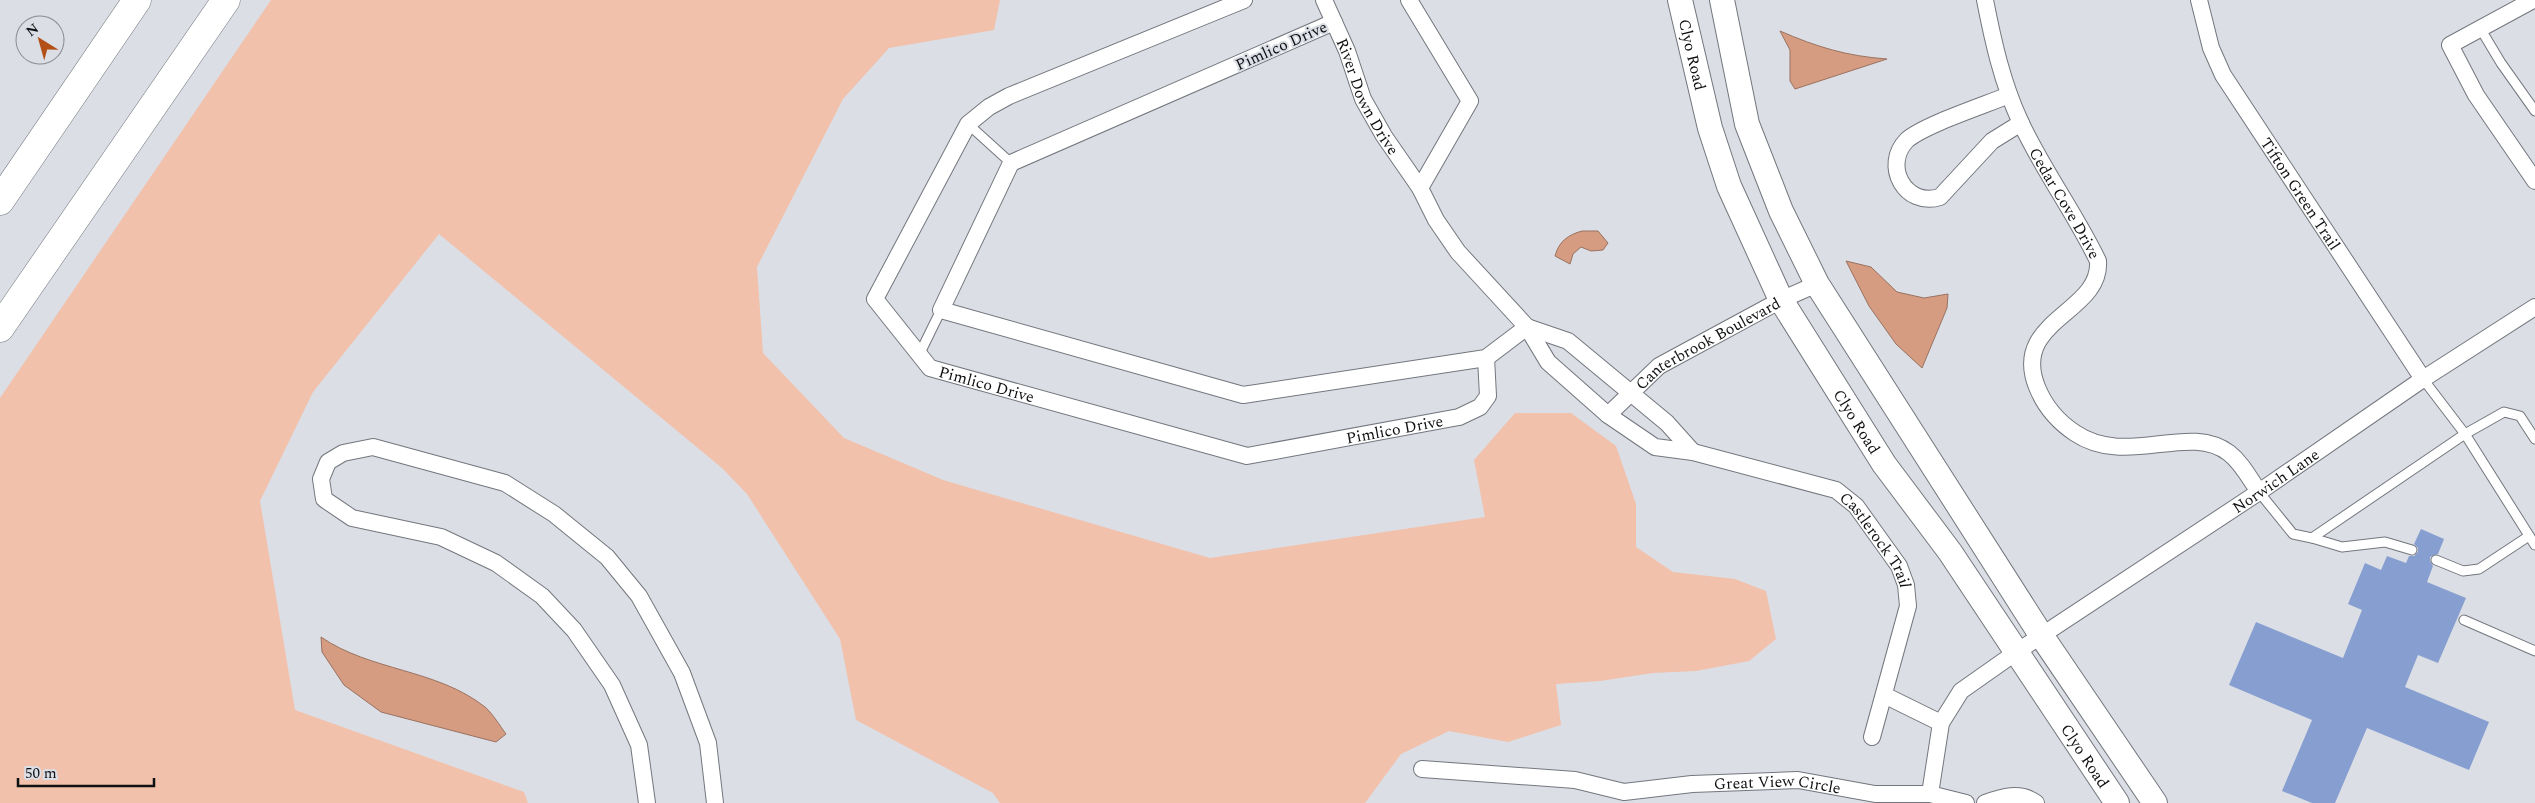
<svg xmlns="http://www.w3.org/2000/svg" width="2535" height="803" viewBox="0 0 2535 803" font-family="Spectral,serif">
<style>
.green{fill:#f2c1ab}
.water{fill:#d59c82;stroke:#9a7260}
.building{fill:#869fd0}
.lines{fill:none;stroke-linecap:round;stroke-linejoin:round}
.lane-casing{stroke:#73777d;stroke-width:11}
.street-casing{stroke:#73777d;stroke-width:18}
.secondary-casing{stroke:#73777d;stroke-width:26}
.highway-casing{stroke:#73777d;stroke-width:29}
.lane{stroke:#fff;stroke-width:9}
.street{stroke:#fff;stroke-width:16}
.secondary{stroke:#fff;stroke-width:24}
.highway{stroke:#fff;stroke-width:28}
.labels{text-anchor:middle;stroke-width:4;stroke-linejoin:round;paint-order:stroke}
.street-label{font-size:16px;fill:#0f1012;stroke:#dbdee5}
</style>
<rect width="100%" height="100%" fill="#dbdee5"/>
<polygon class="green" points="271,0 1000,0 994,30 889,48 843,99 757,267 763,353 844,438 943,480 1210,558 1485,517 1474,460 1515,413 1571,413 1616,446 1636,504 1636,547 1673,572 1735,579 1766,591 1776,639 1749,661 1696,671 1653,673 1600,681 1556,684 1561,725 1508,742 1449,731 1401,754 1365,803 1000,803 993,793 856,720 840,639 747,494 722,468 439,234 313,392 260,501 295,710 524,792 528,803 0,803 0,398"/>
<g class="water">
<path d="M1780,31C1817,47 1846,56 1887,59L1795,89L1790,81V50Z"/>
<path d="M1582,231H1598L1608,243L1603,250L1591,251L1581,247L1573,254L1570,264L1555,256C1559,241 1568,235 1582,231Z"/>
<polygon points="1846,261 1871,267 1897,292 1924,298 1948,294 1947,308 1922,368 1896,344 1869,306"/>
<path d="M321,637C370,671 437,669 485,707C493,714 500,726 506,734L496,742L381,712L344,685L322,652Z"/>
</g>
<polygon class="building" points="2421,529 2444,539 2438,554 2430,557 2430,561 2433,566 2427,582 2466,598 2438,663 2418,655 2405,687 2489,722 2469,770 2367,728 2335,803 2312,803 2282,791 2312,720 2229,685 2256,622 2343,658 2362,610 2348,604 2365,563 2381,570 2387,556 2406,563 2409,556 2414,556 2418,552 2418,548 2414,544"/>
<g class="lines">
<g class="lane-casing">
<g id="lane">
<polyline points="2480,28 2501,63 2535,111"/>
<polyline points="968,124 1011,163"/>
<polyline points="919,355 941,310"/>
<polyline points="2423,379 2465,434 2535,545"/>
<polyline points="2259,492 2293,534 2312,538 2465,434 2504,412 2520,416 2535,439"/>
<polyline points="2312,538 2342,547 2385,542 2412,550"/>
<polyline points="2436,560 2463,571 2479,569 2529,536"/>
<polyline points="2464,620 2535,651"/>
</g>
</g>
<g class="street-casing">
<g id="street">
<path id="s1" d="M1244,0L1009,96L989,107L968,124L875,299L930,368L1247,456L1459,417L1480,407L1488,396L1486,358"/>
<path id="s2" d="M1324,0L1347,51L1363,99L1384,136L1420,188L1436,220L1458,252L1527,327L1548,362L1608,415L1655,447L1693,452L1836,490L1856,506L1899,566L1906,585L1908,606L1872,737"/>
<polyline points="1409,0 1470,101 1420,188"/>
<path id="s3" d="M1985,0C1993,41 2002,82 2020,121C2042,169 2075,213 2098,261C2102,313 2010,320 2037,387C2045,407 2057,421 2075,433C2127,468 2188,422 2229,453C2242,463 2250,479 2259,492"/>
<path id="s4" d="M2199,0L2211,48L2223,75L2423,379"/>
<polyline points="2533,0 2450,45 2476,95 2535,181"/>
<polyline points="1334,22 1011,163 941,310 1243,395 1486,358 1527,327"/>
<path d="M2009,95C1985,105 1924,125 1907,140C1882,165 1905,208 1940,197L1992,141L2021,123"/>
<polyline points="1527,327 1568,341 1667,423 1693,452"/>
<path id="s5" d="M1608,415L1659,366L1781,300L1817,284"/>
<polyline points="1884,695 1941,723"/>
<path id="s6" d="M1422,769L1575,780L1624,792L1692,784L1798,780L1875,794H1930L1966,803"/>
<path id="s7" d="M1930,794L1941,723L1961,691L2015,653L2259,492L2423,379L2535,307"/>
<polyline points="647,803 639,745 612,685 574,630 542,596 496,563 441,537 352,518 324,499 321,479 328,462 343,453 373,447 505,483 554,514 607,557 639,596 682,673 708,743 715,803"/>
<path d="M1985,803C2002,797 2020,791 2036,803"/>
</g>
</g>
<g class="secondary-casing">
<g id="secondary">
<path id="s8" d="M1680,0L1710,128L1729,186L1781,300L1884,464L1950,552L2117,803"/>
<polyline points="1722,0 1747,124 1781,211 1817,284 2041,635 2155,803"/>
</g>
</g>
<g class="highway-casing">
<g id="highway">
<polyline points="0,201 137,0"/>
<polyline points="0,328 226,0"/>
</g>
</g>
<use href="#lane" class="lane"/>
<use href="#street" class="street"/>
<use href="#secondary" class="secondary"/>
<use href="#highway" class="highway"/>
</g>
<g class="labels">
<g class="street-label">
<text transform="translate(1281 45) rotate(-24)" y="6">Pimlico Drive</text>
<text dy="6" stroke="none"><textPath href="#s8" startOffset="56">Clyo Road</textPath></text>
<text dy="6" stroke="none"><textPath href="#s2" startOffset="106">River Down Drive</textPath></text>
<text dy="6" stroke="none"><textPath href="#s4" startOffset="221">Tifton Green Trail</textPath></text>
<text dy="6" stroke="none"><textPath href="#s3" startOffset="220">Cedar Cove Drive</textPath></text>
<text dy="6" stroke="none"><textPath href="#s5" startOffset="124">Canterbrook Boulevard</textPath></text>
<text dy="6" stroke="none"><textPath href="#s1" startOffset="649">Pimlico Drive</textPath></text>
<text dy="6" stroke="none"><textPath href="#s8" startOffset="461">Clyo Road</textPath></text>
<text dy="6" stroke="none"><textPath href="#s1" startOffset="1069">Pimlico Drive</textPath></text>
<text dy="6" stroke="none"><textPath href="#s7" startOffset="488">Norwich Lane</textPath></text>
<text dy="6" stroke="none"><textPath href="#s2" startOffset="818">Castlerock Trail</textPath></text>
<text dy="6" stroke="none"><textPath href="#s8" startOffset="866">Clyo Road</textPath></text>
<text dy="6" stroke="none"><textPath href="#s6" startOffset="358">Great View Circle</textPath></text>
</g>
</g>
<g transform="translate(40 40) rotate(323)"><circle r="24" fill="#dbdee5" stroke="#898c91"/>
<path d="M0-4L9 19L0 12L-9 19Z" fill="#b35018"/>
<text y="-8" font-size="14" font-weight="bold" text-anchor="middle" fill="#0f1012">N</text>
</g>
<path d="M18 778v8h136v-8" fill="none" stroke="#0f1012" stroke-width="2.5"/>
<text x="25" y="778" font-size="15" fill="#0f1012" stroke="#dbdee5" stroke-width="4" paint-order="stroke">50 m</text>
</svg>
